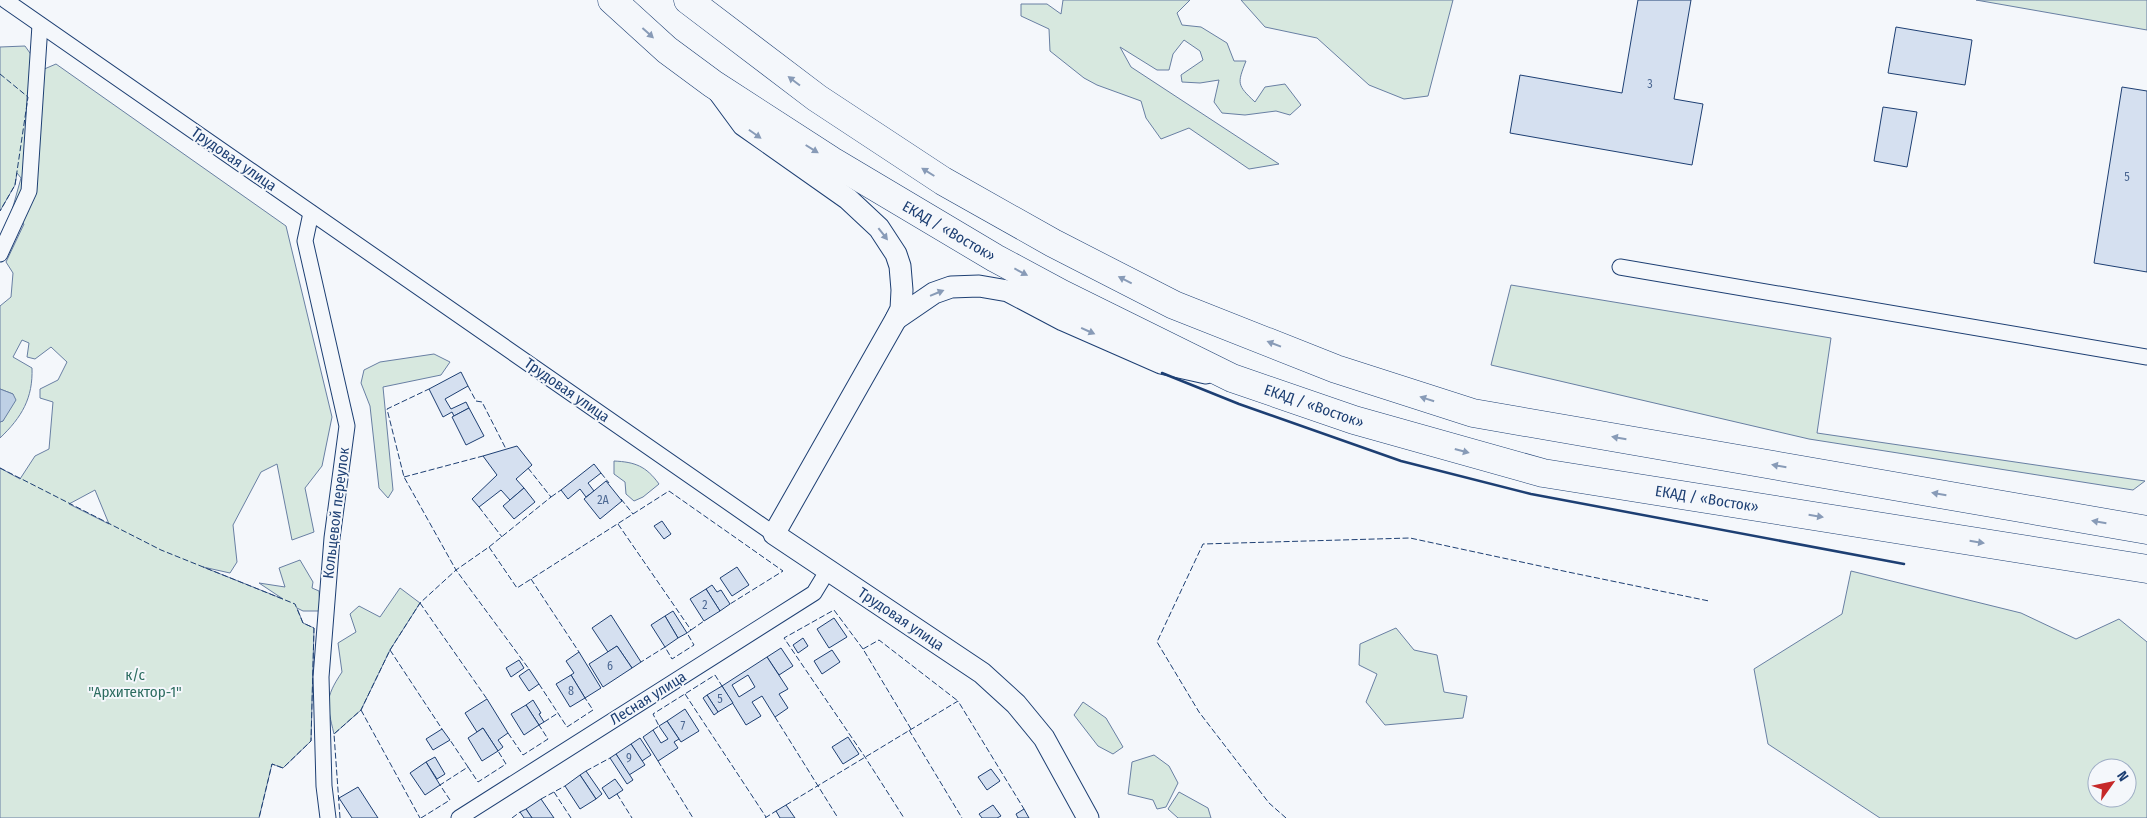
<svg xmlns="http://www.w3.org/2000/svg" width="2147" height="818" viewBox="0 0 2147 818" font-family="'Fira Sans Condensed',sans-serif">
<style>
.green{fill:#d7e8df;stroke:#687fa3;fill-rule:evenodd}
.water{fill:#bed0e5;stroke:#687fa3}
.building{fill:#d5e0f0;stroke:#1d3f73;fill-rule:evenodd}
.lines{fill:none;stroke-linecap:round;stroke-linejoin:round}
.street-casing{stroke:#1d3f73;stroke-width:17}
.secondary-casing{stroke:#1d3f73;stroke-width:23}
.highway-casing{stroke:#1d3f73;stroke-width:29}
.street{stroke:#f4f7fb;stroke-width:15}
.secondary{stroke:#f4f7fb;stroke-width:21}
.highway{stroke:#f4f7fb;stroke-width:28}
.fence{stroke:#1d3f73;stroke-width:1;stroke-dasharray:6 2.5;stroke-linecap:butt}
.wall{stroke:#1d3f73;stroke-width:2.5}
.oneway{fill:#889bb7}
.labels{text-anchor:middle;stroke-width:4;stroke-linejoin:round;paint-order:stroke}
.number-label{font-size:12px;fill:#4b6792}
.street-label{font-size:15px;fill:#1d3f73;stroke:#f4f7fb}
.park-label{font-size:15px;fill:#2c6c60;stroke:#f4f7fb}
</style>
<rect width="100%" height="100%" fill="#f4f7fb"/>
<g class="green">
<path d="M1063,0H1190L1177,13L1182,25L1201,27L1227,43L1234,61H1246C1237,84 1237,85 1255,102L1265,87L1285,84L1301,105L1290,115L1276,111L1245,115L1222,113L1214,102L1219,80L1200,83L1182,82L1181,75L1203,60L1200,51L1184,40L1173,54L1169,70H1157L1120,47L1131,67L1279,164L1249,169L1189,128L1161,139L1146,118L1141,101L1097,85L1084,78L1050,51L1049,29L1021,16V4H1047L1061,14Z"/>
<polygon points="1241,0 1453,0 1428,96 1404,99 1369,85 1317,38 1265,27"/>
<polygon points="1976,0 2147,0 2147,30"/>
<path d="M25,46L42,70L56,64L286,226L332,417L322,466L305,488L314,532L292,540L277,464L261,472L233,525L237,562L230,573L203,567L283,599L259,583L285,587L279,568L300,560L313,582L312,588L319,591L320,611H303L297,608L303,623L314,628L311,741L283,768L272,764L259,818H0V468L20,479L35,456L49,449L53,402L40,398V389L58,380L67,362L51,347L35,359L27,357L29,343L22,340L13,357L32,368C33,398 22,417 0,438V422L3,421L13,394L0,389V306L11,297L13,273L6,262L24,224L11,214L21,178L17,173L15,185L0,211V47ZM95,490L109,524L69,504Z"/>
<polygon points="1511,285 1831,338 1817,433 2145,481 2133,490 1809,439 1491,365"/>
<polygon points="434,354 450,362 441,375 383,387 393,490 388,498 379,488 370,406 361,383 364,370 380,362"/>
<path d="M614,461C635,462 646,466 659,484L643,497L634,501L626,494L625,482L614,474Z"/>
<path d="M1851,571L2021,613L2076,639L2119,619L2147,642V818H1880L1768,744L1754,669L1842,614ZM2097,768H2127V798H2097Z"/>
<path d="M400,588L420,603L390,650L361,710L334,734C327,704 324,699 342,672L338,643L356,632L350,614L359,606L380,617Z"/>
<polygon points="1396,628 1414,650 1437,655 1444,692 1467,696 1463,718 1385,725 1366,702 1377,674 1359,665 1360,644"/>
<polygon points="1083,702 1106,718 1123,747 1113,754 1098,746 1074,715"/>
<polygon points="1154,755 1169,766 1178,783 1166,807 1157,809 1153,800 1128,794 1132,762"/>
<polygon points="1179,792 1208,808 1211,818 1178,818 1168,809"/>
</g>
<polygon class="water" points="0,389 13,394 16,400 3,421 0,422"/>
<g class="building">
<polygon points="1638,0 1691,0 1674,99 1703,104 1692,165 1510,133 1520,75 1622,93"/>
<polygon points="1896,27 1972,40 1965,85 1888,73"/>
<polygon points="2122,87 2147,91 2147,272 2094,263"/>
<polygon points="1883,107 1917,112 1907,167 1874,161"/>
<polygon points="461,372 468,386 445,399 451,409 466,402 469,408 454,416 452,412 443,417 429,389"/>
<polygon points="469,408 484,436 466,445 452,417"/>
<polygon points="517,446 532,465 516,479 524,488 510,500 501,490 479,507 472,499 497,475 483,456"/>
<polygon points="594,464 601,473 588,483 594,491 586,497 580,489 568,499 561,490"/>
<polygon points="606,481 622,501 600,519 584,499"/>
<polygon points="524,488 535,502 514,519 503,506"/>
<polygon points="662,521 671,534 664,539 654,526"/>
<polygon points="737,567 749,585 732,596 720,578"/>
<polygon points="712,585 717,592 721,590 730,604 720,611 706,589"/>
<polygon points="706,589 720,611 704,621 690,599"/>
<polygon points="673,611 687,633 678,638 665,616"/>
<polygon points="611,615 641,662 632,668 617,646 608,652 592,628"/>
<polygon points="665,616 678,638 665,647 651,625"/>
<polygon points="834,618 847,637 829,648 817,629"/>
<polygon points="803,638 808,646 798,653 793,645"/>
<polygon points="617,646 632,668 603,687 589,664"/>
<polygon points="781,648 793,666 779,675 767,657"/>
<polygon points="832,650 840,662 822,674 814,661"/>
<polygon points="579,652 601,688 585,698 571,675 574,673 566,661"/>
<path d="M767,657L788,689L779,694L788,708L775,717L762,696L752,702L761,716L746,725L722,686ZM748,675L755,687L739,697L732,685Z"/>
<polygon points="519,660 524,668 511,677 506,668"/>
<polygon points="529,669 539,684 529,691 519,676"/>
<polygon points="571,675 585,698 570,707 556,684"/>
<polygon points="722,686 733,703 718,712 707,695"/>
<polygon points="707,695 718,712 714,715 703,698"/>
<polygon points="487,699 508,733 498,740 503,747 498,751 483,728 477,732 465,713"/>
<polygon points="533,700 541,713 539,714 544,722 539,725 526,705"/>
<polygon points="526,705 539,725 524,735 511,714"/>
<polygon points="685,709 699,731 681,742 667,721"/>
<polygon points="667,721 679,739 674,742 678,748 658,761 643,737 653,730 661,743 668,739 659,726"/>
<polygon points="483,728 498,751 482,761 468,738"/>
<polygon points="442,729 450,740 433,750 426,739"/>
<polygon points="848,737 859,754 843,764 832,747"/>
<polygon points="640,738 651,755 642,761 631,744"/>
<polygon points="631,744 645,765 629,775 616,754"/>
<polygon points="616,754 633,780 627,784 610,758"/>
<polygon points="435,757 445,774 437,779 426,762"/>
<polygon points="426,762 440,785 425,795 410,773"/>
<polygon points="991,769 1000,781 987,790 978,777"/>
<polygon points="586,771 602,794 596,799 580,775"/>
<polygon points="580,775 596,799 580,809 565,786"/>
<polygon points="615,779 623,790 609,799 602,788"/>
<polygon points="358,787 378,818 352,818 339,798"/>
<polygon points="541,799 554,818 532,818 526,809"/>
<polygon points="786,805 795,818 780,818 776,811"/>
<polygon points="993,805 1001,816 997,818 982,818 979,814"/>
<polygon points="526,809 532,818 524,818 520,812"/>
<polygon points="1024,809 1029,818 1018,818 1016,814"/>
</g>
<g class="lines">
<g class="street-casing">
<g id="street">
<polyline points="5,0 774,534"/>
<polyline points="311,213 305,241 347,426 332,538 321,677 324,786 328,818"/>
<polyline points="0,254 29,191 40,25"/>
<polyline points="1620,267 2147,357"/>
<polyline points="459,818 814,593 828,570"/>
</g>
</g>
<g class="secondary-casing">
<g id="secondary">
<polyline points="718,91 743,125 848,199 879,228 896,254 900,266 902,290 901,309 896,319 774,534 982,673 1016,704 1044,738 1088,818"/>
<polyline points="896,319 934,293 951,287 979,286 1008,291 1063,320 1161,363 1206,373"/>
</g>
</g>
<g class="highway-casing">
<g id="highway">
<polyline points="612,0 667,50 713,84 832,161 995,258 1062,294 1232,378 1354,420 1543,473 2147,569"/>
<polyline points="688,0 817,98 943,181 1053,243 1174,305 1336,369 1473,413 2147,530"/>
</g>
</g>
<use href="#street" class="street"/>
<use href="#secondary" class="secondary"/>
<use href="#highway" class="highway"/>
<g class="fence">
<polyline points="0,74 28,97 15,185 0,211"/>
<polyline points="468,386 476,401 482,402 506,449"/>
<polyline points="0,468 161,550 295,604 303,623 314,628 311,741 283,768 272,764 259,818"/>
<polyline points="528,468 551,497 489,547 456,570 529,669"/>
<polyline points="601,473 609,483"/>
<polyline points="404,477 483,456"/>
<polyline points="551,497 561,490"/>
<polyline points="621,499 633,514"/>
<polyline points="479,507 502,537"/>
<polyline points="618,524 691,630 687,633 694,645 672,659 665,647 641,662"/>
<polyline points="489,547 517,588 669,491 783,571 730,604"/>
<polyline points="531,579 579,652"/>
<polyline points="420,603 487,699"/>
<polyline points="691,630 704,621"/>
<polyline points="863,649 834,610 784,638 865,757 904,818"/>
<polyline points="390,650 442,729"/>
<polyline points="539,684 567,727 593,710 585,698"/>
<polyline points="685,694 766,817"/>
<polyline points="361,710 420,818"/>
<polyline points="775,717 838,818"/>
<polyline points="544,722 558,713"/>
<polyline points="911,729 863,649 879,640 958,701"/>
<polyline points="653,730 659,726 653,714 715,675 722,686"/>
<polyline points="909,730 962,818"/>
<polyline points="508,733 523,755 548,739 539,725"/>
<polyline points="658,761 693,818"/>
<polyline points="468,767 478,782 506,764 498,751"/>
<polyline points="586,771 610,758"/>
<polyline points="554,792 571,818"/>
<polyline points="617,794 632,818"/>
<polyline points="541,799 565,786"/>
<polyline points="786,805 958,701 1024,809"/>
<polyline points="340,818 334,734 361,710 390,650 420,603 456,570 404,477 387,409 429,389"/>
<polyline points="421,818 450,800 440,785 468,767 450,740"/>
<polyline points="512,818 520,812"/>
<polyline points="765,818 776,811"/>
<polyline points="1286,818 1269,803 1199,712 1157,642 1203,544 1410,538 1568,572 1709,601"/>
</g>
<polyline class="wall" points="1162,373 1239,404 1401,461 1531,494 1904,564"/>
</g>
<defs><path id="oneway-solid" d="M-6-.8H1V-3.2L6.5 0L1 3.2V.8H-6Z" transform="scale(1.25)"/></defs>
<g class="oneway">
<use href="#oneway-solid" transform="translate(648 33) rotate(42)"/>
<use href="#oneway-solid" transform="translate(794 81) rotate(-143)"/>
<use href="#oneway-solid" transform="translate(755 134) rotate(35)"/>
<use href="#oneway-solid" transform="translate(812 149) rotate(32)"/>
<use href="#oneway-solid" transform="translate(928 172) rotate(-148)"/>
<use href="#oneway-solid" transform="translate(883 234) rotate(52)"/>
<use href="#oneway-solid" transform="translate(1021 272) rotate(28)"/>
<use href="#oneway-solid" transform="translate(1125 280) rotate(-153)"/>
<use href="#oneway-solid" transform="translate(937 293) rotate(-22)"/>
<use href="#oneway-solid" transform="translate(1088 331) rotate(24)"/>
<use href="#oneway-solid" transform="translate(1274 344) rotate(-159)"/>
<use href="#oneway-solid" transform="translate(1427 399) rotate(-162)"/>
<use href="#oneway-solid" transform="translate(1619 438) rotate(-170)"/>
<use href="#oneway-solid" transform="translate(1462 451) rotate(15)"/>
<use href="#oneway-solid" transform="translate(1779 466) rotate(-170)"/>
<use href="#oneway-solid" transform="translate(1939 494) rotate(-170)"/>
<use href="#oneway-solid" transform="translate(1816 516) rotate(9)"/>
<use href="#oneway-solid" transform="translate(2099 522) rotate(-170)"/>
<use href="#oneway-solid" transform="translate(1977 542) rotate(9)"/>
</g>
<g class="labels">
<g class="number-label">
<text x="1650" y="88">3</text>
<text x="2127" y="181">5</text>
<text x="603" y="504">2А</text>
<text x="705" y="609">2</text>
<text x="610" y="670">6</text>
<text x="571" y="695">8</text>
<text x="720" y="703">5</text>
<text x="683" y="730">7</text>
<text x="629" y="762">9</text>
</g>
<g class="street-label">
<text transform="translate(234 159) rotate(35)" y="5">Трудовая улица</text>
<text transform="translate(949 231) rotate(30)" y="5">ЕКАД / «Восток»</text>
<text transform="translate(567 390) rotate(35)" y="5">Трудовая улица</text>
<text transform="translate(1314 406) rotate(19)" y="5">ЕКАД / «Восток»</text>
<text transform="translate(1707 499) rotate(9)" y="5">ЕКАД / «Восток»</text>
<text transform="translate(336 513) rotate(-83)" y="5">Кольцевой переулок</text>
<text transform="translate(901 619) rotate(34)" y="5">Трудовая улица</text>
<text transform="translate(648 698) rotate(-32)" y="5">Лесная улица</text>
</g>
<g class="park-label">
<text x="135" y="680">к/с<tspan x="135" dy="17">"Архитектор-1"</tspan></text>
</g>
</g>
<g transform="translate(2112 783) rotate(57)"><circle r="24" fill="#f4f7fb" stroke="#9eadc5"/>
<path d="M0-4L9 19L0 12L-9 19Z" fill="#c62828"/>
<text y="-8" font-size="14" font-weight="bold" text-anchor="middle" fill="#1d3f73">N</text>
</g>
</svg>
